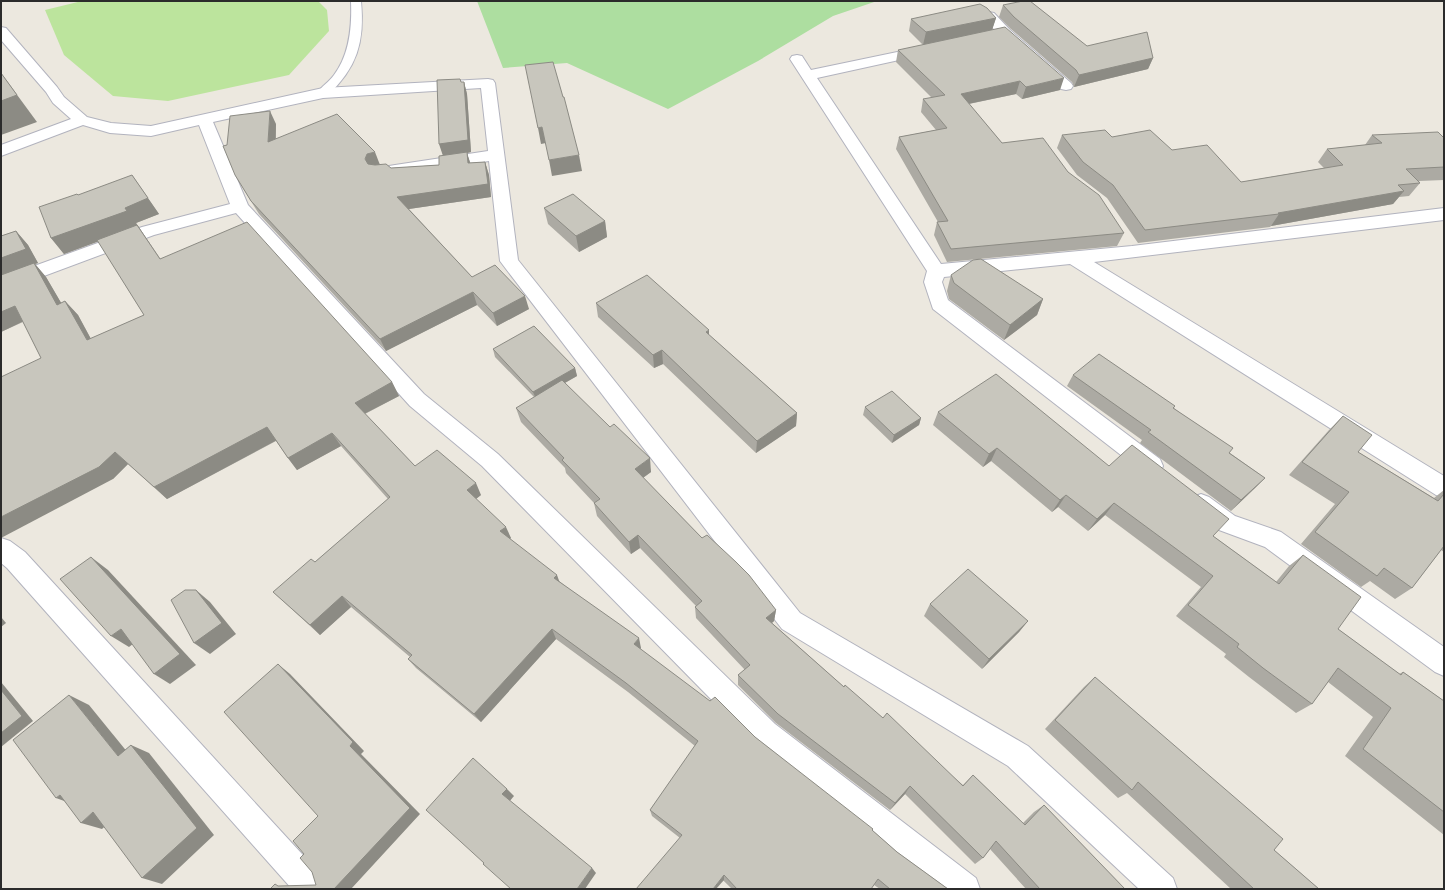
<svg xmlns="http://www.w3.org/2000/svg" width="1445" height="890" viewBox="0 0 1445 890" font-family="Commissioner,sans-serif">
<style>
.green{fill:#addea0}
.pitch{fill:#bce49d}
.lines{fill:none;stroke-linecap:round;stroke-linejoin:round}
.service-casing{stroke:#b2b3be;stroke-width:2}
.minor-casing{stroke:#b2b3be;stroke-width:2}
.service{fill:#fff;fill-rule:evenodd}
.minor{fill:#fff;fill-rule:evenodd}
.wall{fill:#acaaa3}
.shaded-wall{fill:#8c8b84}
.building{fill:#c8c6bd;stroke:#8c8b84}
</style>
<rect width="100%" height="100%" fill="#ece8df"/>
<polygon class="green" points="477,1 877,1 833,16 758,61 668,109 567,63 503,68"/>
<polygon class="pitch" points="82,1 318,1 327,10 329,31 289,75 168,101 113,96 64,55 45,10"/>
<g class="lines">
<g class="service-casing">
<path id="service" d="M351,1H361C365,42 357,68 327,96H319L317,93C322,86 329,82 334,75C350,54 352,26 351,1Z"/>
</g>
<g class="minor-casing">
<g id="minor">
<polygon points="989,12 994,13 1010,30 1071,83 1073,86 1071,89 1066,90 1061,89 1000,36 982,16 984,13"/>
<polygon points="1,27 6,28 57,87 64,97 87,117 111,123 151,126 323,88 488,79 493,80 495,83 518,260 800,613 1028,746 1173,878 1177,889 1139,889 1008,766 782,629 503,265 500,261 489,161 395,175 389,174 387,170 389,166 395,165 488,151 481,88 323,98 213,122 248,205 424,394 498,454 775,724 976,878 980,889 940,889 755,744 482,466 410,406 236,213 154,235 1,292 1,278 142,227 230,204 199,125 151,136 110,133 83,125 1,156 1,145 71,119 53,103 46,92 1,40"/>
<polygon points="926,46 931,47 933,50 931,53 817,78 941,264 1132,246 1444,208 1444,220 1094,262 1444,476 1444,498 1436,495 1070,264 944,277 942,282 948,300 1160,459 1163,466 1160,473 1152,475 1144,473 933,309 924,282 927,271 790,59 792,56 797,55 802,56 811,70"/>
<polygon points="1201,494 1209,497 1235,516 1281,532 1444,647 1444,676 1435,672 1265,547 1219,530 1193,511 1189,504 1193,497"/>
<polygon points="1,538 10,541 25,552 324,878 328,889 292,889 7,568 1,563"/>
</g>
</g>
<use href="#service" class="service"/>
<use href="#minor" class="minor"/>
</g>
<g class="wall">
<polygon points="1003,5 1087,46 1153,58 1148,69 1074,87 1072,82 1011,29 999,17"/>
<polygon points="996,18 992,30 923,45 909,31 911,19"/>
<polygon points="898,50 1060,90 1022,99 1016,94 969,104 1002,143 1068,172 1124,233 1117,246 947,262 934,235 937,222 938,222 896,149 899,137 936,130 921,112 923,99 932,98 896,62"/>
<polygon points="460,79 461,82 464,82 467,94 471,152 467,153 470,163 485,162 489,175 491,197 409,209 472,277 529,309 497,326 477,305 386,351 259,214 235,175 276,124 276,139 380,164 391,168 439,165 443,155"/>
<polygon points="1062,135 1112,137 1172,150 1241,182 1324,168 1318,162 1327,149 1365,145 1372,135 1444,138 1444,180 1419,181 1420,183 1409,196 1399,197 1393,204 1271,226 1270,227 1138,243 1107,198 1077,175 1057,148"/>
<polygon points="143,191 159,214 136,223 160,259 392,382 399,396 365,414 415,466 481,495 476,499 511,538 510,539 559,581 641,648 640,649 755,737 872,830 897,852 948,889 880,889 874,885 871,889 732,889 680,838 652,816 650,810 695,746 628,692 556,639 481,722 416,668 408,659 410,657 351,607 320,635 284,602 273,592 315,562 388,499 341,446 297,470 288,458 276,441 167,499 128,464 113,479 41,358 23,322 1,332 1,236 16,231 28,245 38,263 35,264 46,277 61,303 65,301 78,315 91,339 144,315 98,241 64,254 51,238 78,195"/>
<polygon points="544,208 605,221 607,237 579,252 548,224"/>
<polygon points="951,275 1043,299 1037,315 1004,340 949,299 947,291"/>
<polygon points="596,303 709,335 797,413 796,426 756,453 663,364 654,368 598,317"/>
<polygon points="493,349 575,368 577,376 565,383 651,472 643,478 702,538 776,610 774,621 772,623 844,687 883,718 963,785 973,775 1023,823 1034,812 1044,805 1125,889 1026,889 990,849 983,858 975,864 905,794 890,810 776,723 738,685 738,675 745,670 696,618 695,607 696,606 640,548 631,554 597,516 594,503 566,473 565,468 521,422 516,408 534,397 495,357"/>
<polygon points="1073,375 1175,406 1174,408 1230,453 1265,478 1231,511 1140,443 1142,440 1067,386"/>
<polygon points="865,407 921,418 919,425 892,443 863,415"/>
<polygon points="938,412 1109,466 1213,536 1276,582 1289,566 1303,555 1338,629 1399,674 1403,672 1444,701 1444,835 1345,756 1373,717 1328,682 1312,704 1296,713 1249,677 1224,657 1226,654 1176,616 1201,587 1105,515 1088,531 1058,507 1052,512 991,461 983,467 933,425"/>
<polygon points="1343,416 1358,452 1434,498 1444,490 1444,552 1441,550 1412,588 1395,599 1370,581 1361,587 1301,544 1335,504 1289,475 1329,430"/>
<polygon points="930,604 1028,621 1019,632 982,669 924,616"/>
<polygon points="1095,677 1274,850 1319,889 1231,889 1127,793 1118,798 1045,729 1084,687"/>
</g>
<g class="shaded-wall">
<polygon points="996,18 992,30 923,45 926,32"/>
<polygon points="1153,58 1148,69 1074,87 1079,75"/>
<polygon points="1,73 37,122 1,135"/>
<polygon points="1064,78 1060,90 1022,99 1026,87"/>
<polygon points="1020,81 1016,94 958,106 961,94"/>
<polygon points="464,82 467,94 471,152 467,153 471,165 443,156 439,144"/>
<polygon points="270,111 276,124 275,155 268,142"/>
<polygon points="542,127 546,143 541,144 538,128"/>
<polygon points="375,152 380,165 371,173 365,159 367,154"/>
<polygon points="579,155 582,171 552,176 549,160"/>
<polygon points="485,162 489,175 491,197 402,210 397,197"/>
<polygon points="132,175 159,214 136,223 170,273 138,227 64,254 51,238 125,208"/>
<polygon points="1404,191 1393,204 1271,226 1279,214 1278,213"/>
<polygon points="605,221 607,237 579,252 576,236"/>
<polygon points="16,231 28,245 38,263 35,264 46,277 70,318 1,277 1,258"/>
<polygon points="473,292 477,305 386,351 380,339"/>
<polygon points="525,296 529,309 497,326 493,313"/>
<polygon points="1043,299 1037,315 1004,340 1010,325"/>
<polygon points="65,301 78,315 99,354 87,340"/>
<polygon points="15,306 28,319 1,332 1,312"/>
<polygon points="709,330 709,344 706,332"/>
<polygon points="662,350 663,364 654,368 653,355"/>
<polygon points="575,368 577,376 536,399 533,392"/>
<polygon points="392,382 399,396 362,415 355,403"/>
<polygon points="797,413 796,426 756,453 757,441"/>
<polygon points="921,418 919,425 892,443 894,435"/>
<polygon points="267,427 277,440 167,499 154,487"/>
<polygon points="332,433 341,446 297,470 288,458"/>
<polygon points="997,448 991,461 983,467 989,454"/>
<polygon points="115,452 128,464 113,479 1,538 1,517"/>
<polygon points="650,458 651,472 637,482 635,469"/>
<polygon points="1265,478 1254,489 1231,511 1241,500"/>
<polygon points="476,483 481,495 472,502 467,490"/>
<polygon points="1066,495 1058,507 1052,512 1060,500"/>
<polygon points="1114,503 1105,515 1088,531 1097,519"/>
<polygon points="506,527 511,538 505,542 500,531"/>
<polygon points="638,535 640,548 631,554 629,542"/>
<polygon points="91,557 108,570 196,665 170,684 154,674"/>
<polygon points="557,575 561,586 554,578"/>
<polygon points="196,590 210,602 236,634 210,654 194,643"/>
<polygon points="342,596 351,607 320,635 310,625"/>
<polygon points="776,610 774,621 765,629 766,618"/>
<polygon points="1,617 6,623 1,627"/>
<polygon points="1028,621 1019,632 982,669 989,659"/>
<polygon points="121,629 138,640 129,647 111,636"/>
<polygon points="552,629 556,639 481,722 474,714"/>
<polygon points="639,638 641,648 636,654 634,644"/>
<polygon points="278,664 290,674 364,751 361,754 420,814 351,889 334,889 350,746"/>
<polygon points="1,682 33,721 1,747"/>
<polygon points="69,695 89,705 137,764 118,756"/>
<polygon points="131,745 149,753 214,835 162,884 142,878"/>
<polygon points="910,786 905,794 890,810 895,803"/>
<polygon points="507,789 514,796 509,802 502,794"/>
<polygon points="60,795 78,806 56,798"/>
<polygon points="93,812 113,819 102,829 81,823"/>
<polygon points="592,868 596,873 585,889 577,889"/>
<polygon points="724,875 724,880 716,889 713,889"/>
</g>
<g class="building">
<polygon points="1023,1 1030,1 1087,46 1147,32 1153,58 1079,75 1076,70 1014,17 1003,5"/>
<polygon points="980,4 987,8 996,18 926,32 911,19"/>
<polygon points="1005,27 1064,78 1026,87 1020,81 961,94 1002,143 1043,138 1068,172 1099,195 1124,233 951,249 937,222 948,221 899,137 947,128 923,99 945,95 898,50"/>
<polygon points="553,62 563,97 564,97 579,155 549,160 542,127 538,128 525,65"/>
<polygon points="1,73 17,95 1,101"/>
<polygon points="460,79 461,82 464,82 468,140 439,144 437,80"/>
<polygon points="270,111 268,142 337,114 375,152 367,154 365,159 368,164 375,165 386,164 391,168 439,165 439,156 467,152 468,163 485,162 488,184 397,197 472,277 495,265 525,296 493,313 473,292 380,339 251,201 235,175 223,146 227,145 230,116"/>
<polygon points="1105,130 1112,137 1150,130 1172,150 1207,145 1241,182 1343,165 1327,149 1382,143 1372,135 1438,132 1444,138 1444,167 1406,169 1420,183 1398,185 1404,191 1278,213 1279,214 1145,230 1113,185 1083,162 1062,135"/>
<polygon points="132,175 148,198 125,208 127,211 51,238 39,207 77,194 78,195"/>
<polygon points="573,194 605,221 576,236 544,208"/>
<polygon points="247,222 392,382 355,403 415,466 437,450 476,483 467,490 506,527 500,531 557,575 554,578 639,638 634,644 710,701 715,697 755,737 873,829 872,830 897,852 948,889 890,889 878,879 871,889 737,889 724,875 713,889 636,889 682,835 650,810 698,741 626,683 552,629 474,714 408,659 412,655 342,596 310,625 273,592 311,559 315,562 390,497 332,433 288,458 267,427 154,487 115,452 99,467 1,517 1,377 41,358 15,306 1,312 1,275 34,263 57,305 65,301 87,340 144,315 97,240 137,225 160,259"/>
<polygon points="16,231 26,249 1,258 1,236"/>
<polygon points="981,259 1043,299 1010,325 954,283 951,275 973,260"/>
<polygon points="647,275 709,330 706,332 797,413 757,441 662,350 653,355 596,303"/>
<polygon points="534,326 575,368 533,392 493,349"/>
<polygon points="1099,354 1175,406 1173,408 1233,448 1229,453 1265,478 1241,500 1148,432 1151,430 1073,375"/>
<polygon points="996,374 1109,466 1132,445 1229,519 1213,536 1279,584 1303,555 1361,597 1338,629 1401,675 1403,672 1444,701 1444,812 1363,749 1391,708 1338,668 1312,704 1263,668 1237,647 1239,644 1188,605 1213,576 1114,503 1097,519 1066,495 1060,500 997,448 989,454 938,412"/>
<polygon points="562,380 610,427 614,424 650,458 635,469 702,538 707,535 736,562 749,575 776,610 766,618 844,687 845,685 883,718 887,713 963,786 973,775 1025,825 1044,805 1125,889 1040,889 996,841 983,858 910,786 895,803 778,714 738,675 750,665 695,607 702,601 638,535 629,542 594,503 600,499 562,460 564,458 516,408"/>
<polygon points="892,391 921,418 894,435 865,407"/>
<polygon points="1343,416 1372,435 1358,452 1438,501 1444,494 1444,546 1412,588 1384,568 1377,576 1315,532 1349,492 1302,462"/>
<polygon points="91,557 180,654 154,674 121,629 111,636 60,579"/>
<polygon points="968,569 1028,621 989,659 930,604"/>
<polygon points="185,590 196,590 222,623 194,643 171,600"/>
<polygon points="278,664 353,742 350,746 410,808 334,889 270,889 275,884 278,886 316,885 312,872 300,858 304,854 293,841 318,816 224,712"/>
<polygon points="1095,677 1283,839 1274,850 1319,889 1254,889 1138,782 1132,790 1055,720"/>
<polygon points="1,690 22,716 1,733"/>
<polygon points="69,695 118,756 131,745 197,828 142,878 93,812 81,823 60,795 56,798 13,740"/>
<polygon points="473,758 507,789 502,794 592,868 577,889 511,889 483,864 484,863 426,810"/>
</g>
<rect width="1445" height="890" fill="none" stroke="#2b2b2b" stroke-width="4"/>
</svg>
